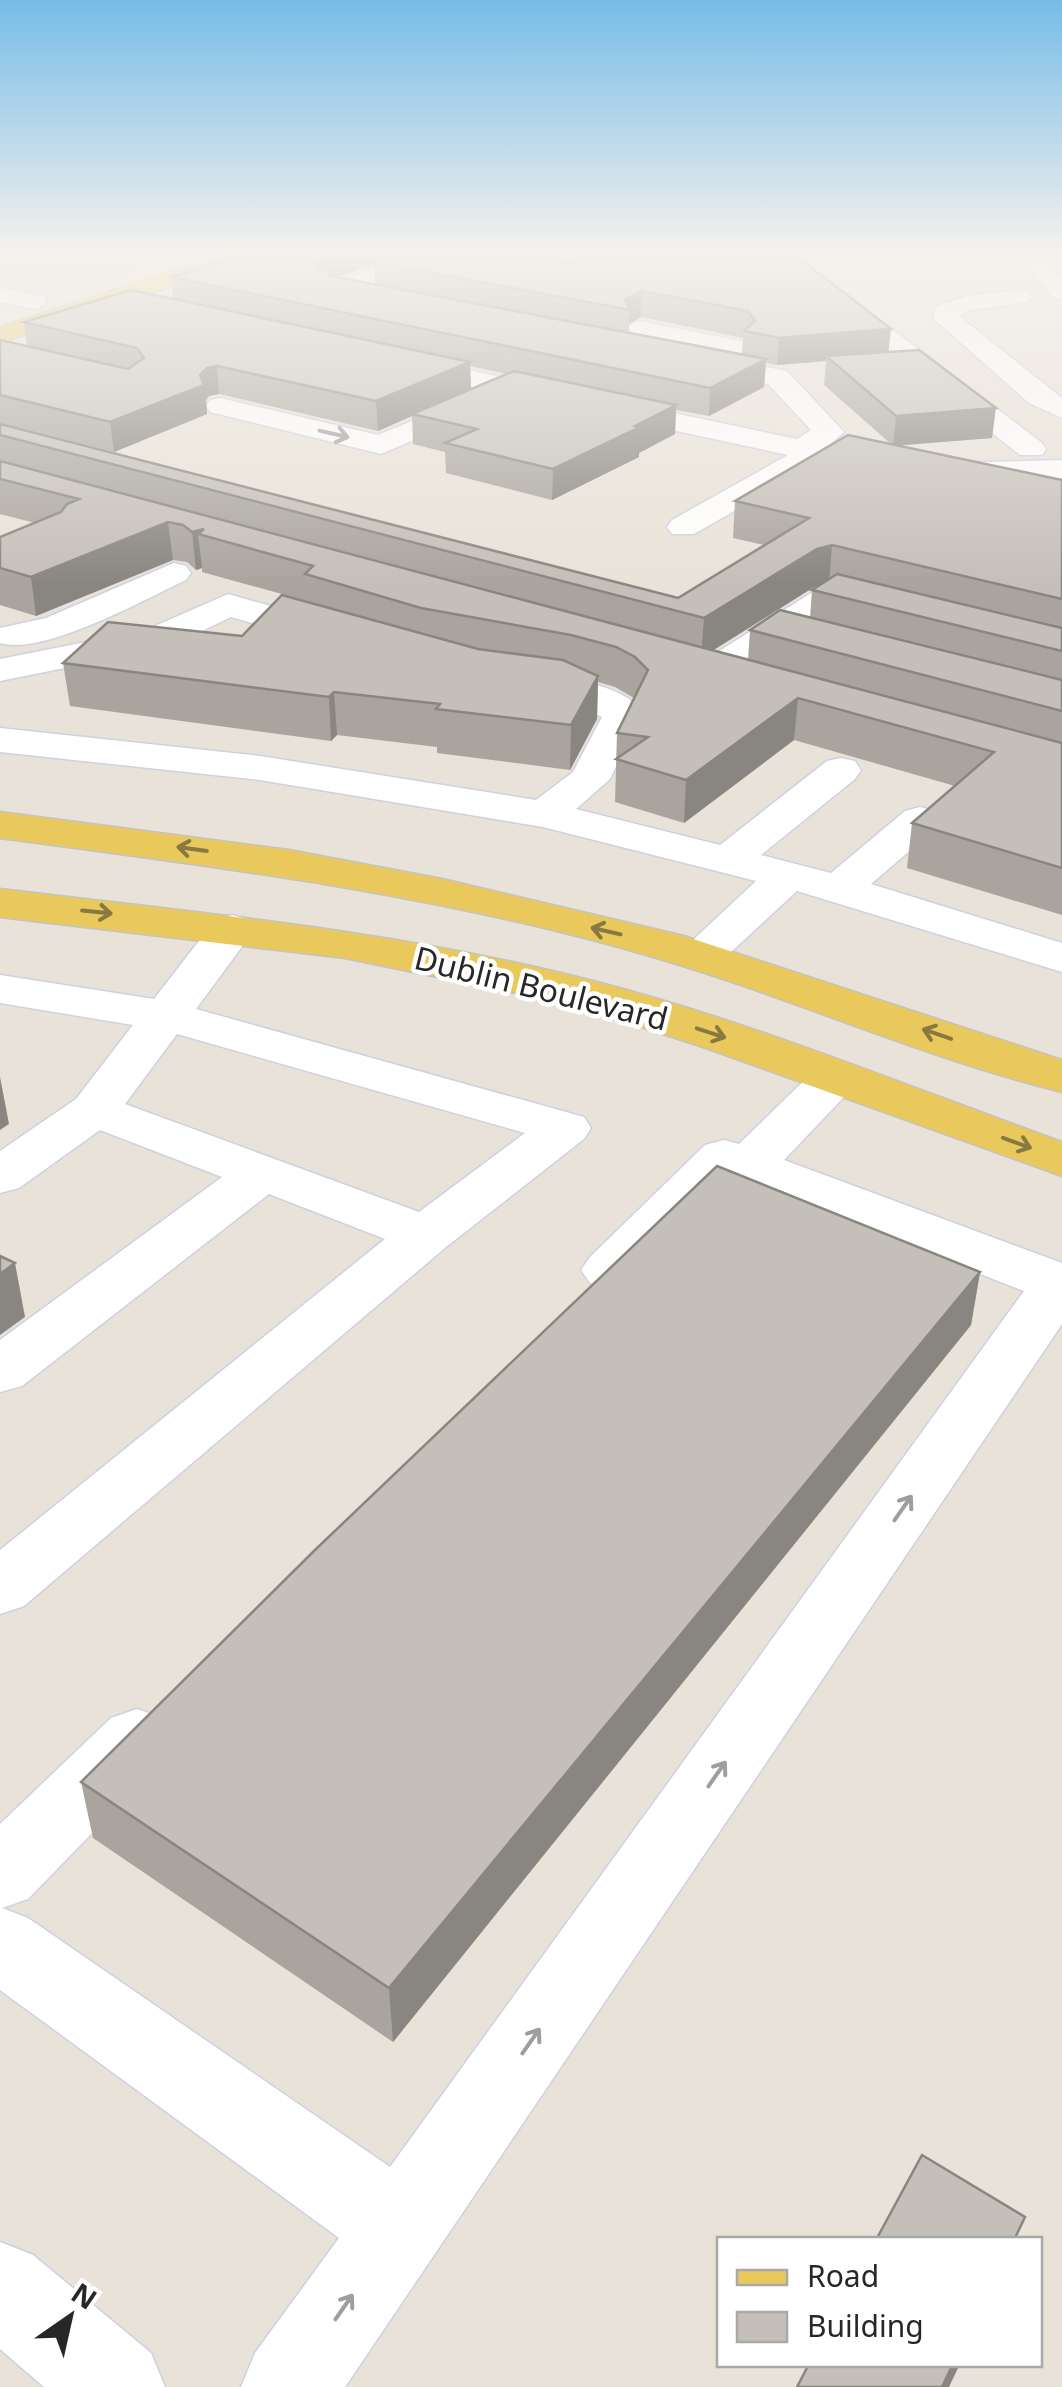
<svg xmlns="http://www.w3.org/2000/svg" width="1062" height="2387" viewBox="0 0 1062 2387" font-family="'Noto Sans',sans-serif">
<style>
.industrial{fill:#dbd9e1}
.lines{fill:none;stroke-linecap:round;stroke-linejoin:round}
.minor-casing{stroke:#ced1e0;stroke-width:3}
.major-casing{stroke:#c3c3c3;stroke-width:3}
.minor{fill:#fff;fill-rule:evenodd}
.major{fill:#eac95c;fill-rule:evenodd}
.wall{fill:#a9a49e;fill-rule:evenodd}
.shaded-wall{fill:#898681}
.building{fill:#c4bfb8;stroke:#898681;stroke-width:2.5}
.oneway{stroke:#9e9e9e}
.oneway2{stroke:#887842}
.labels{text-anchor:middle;stroke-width:9;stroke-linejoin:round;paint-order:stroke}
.street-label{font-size:32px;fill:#272727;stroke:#fff}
</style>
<rect width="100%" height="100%" fill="#e9e2d8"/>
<polygon class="industrial" points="0,251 200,251 0,314"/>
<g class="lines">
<g class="minor-casing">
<g id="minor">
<path d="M423,251H456L452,256L361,289L387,295L390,300L387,305C370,309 333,303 321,291L324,286Z"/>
<polygon points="764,251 789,251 1042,443 1046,449 1042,455 1020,455"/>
<polygon points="877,251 989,251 977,258 841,267 829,260 841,253"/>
<polygon points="1016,251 1040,251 1062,277 1062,300 1053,298"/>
<polygon points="0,288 44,297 47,302 35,309 0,302"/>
<polygon points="1019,290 1028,292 1031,297 1028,302 971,310 959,316 1062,398 1062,418 1029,403 933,318 937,306 967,296"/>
<polygon points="640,321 746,342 750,348 733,361 787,371 844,432 828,446 949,463 1062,460 1062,478 949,481 820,462 694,534 672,534 667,527 672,520 788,455 397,371 384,363 397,355 797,439 811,430 768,384 650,360 646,354 659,346 703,355 712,351 631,334 627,329 631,324"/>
<polygon points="478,394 488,396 492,402 488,408 381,454 210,412 206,406 210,400 220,398 378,435"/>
<path d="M174,563L186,566L191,573L186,580C143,600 44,656 0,643V628L46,618Z"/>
<polygon points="828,587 892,603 898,610 892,617 880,621 833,609 720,683 707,686 694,683 688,675 694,667 816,590"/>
<polygon points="228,594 345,627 350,635 345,643 332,646 231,617 169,647 0,681 0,659 146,630"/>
<path d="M527,672C559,676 624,684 643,712L610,779L576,809L720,845L827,761L841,758L855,761L861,770L855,779L761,855L831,873L905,811L920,807L935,811L941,820L935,829L871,884L1062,943V972L797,891L718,964L701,968L684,964L678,954L756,881L543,827L260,780L0,752V728L260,756L536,800L573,772L602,717L563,699L514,691L508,683L514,675Z"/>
<path d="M232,915L248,919L255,929L196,1009L584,1117L591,1128L584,1139L446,1247L24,1606L0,1614V1550L385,1239L269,1194L22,1386L0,1392V1340L222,1177L100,1130L19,1188L0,1193V1151L76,1099L133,1025L0,1003V975L154,999L216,919ZM177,1034L525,1133L419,1212L125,1104Z"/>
<polygon points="836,1063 854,1067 862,1078 784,1160 1062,1263 1062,1324 345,2387 241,2387 255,2353 339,2238 0,1990 0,1824 111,1718 137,1709 163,1718 174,1739 163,1760 28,1899 2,1908 28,1918 390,2167 1024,1291 733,1178 630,1283 610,1289 590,1283 581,1270 590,1257 705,1145 724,1140 739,1144 818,1067"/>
<polygon points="0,2242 33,2255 151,2353 165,2387 44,2387 0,2349"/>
</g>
</g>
<g class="major-casing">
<g id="major">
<polygon points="234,251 268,251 264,256 0,343 0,327"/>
<path d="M0,812L289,850L442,879L684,936L1062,1060V1092C923,1058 791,997 653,957C440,894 219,867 0,838Z"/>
<path d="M0,889C200,913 402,931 597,982C755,1023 909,1087 1062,1142V1176L703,1047L574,1005L345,958L0,917Z"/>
</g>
</g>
<use href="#minor" class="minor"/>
<use href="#major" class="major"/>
</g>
<g class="wall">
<path d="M252,251H790L889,352L992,438L897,445L1062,480V915L907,868L912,823L955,786L794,740L684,823L615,802L617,733L634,698L615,687L598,682L597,719L570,770L437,753V747L337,735L331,741L70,706L63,663L242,636L307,601L202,572V568L196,570L187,562L173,560L36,616L0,605V537L35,523L0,514V424L678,598L764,545L733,538L735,501L891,444L824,385L826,361L777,365L766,363L764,387L709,416L676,410L675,434L639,453V457L552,500L446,473L445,452L413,444L412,416L378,431L219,394L209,396L206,400L207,414L114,452L0,423V340L27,346L24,322L173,299L171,277ZM374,264L375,284L338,277ZM641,317L743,338L742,354L629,333V324ZM470,366L507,374L471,389ZM820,585L812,590L810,618L750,630L748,660L713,650L814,587Z"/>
<polygon points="980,1272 971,1325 393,2042 93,1838 81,1782"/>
</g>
<g class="shaded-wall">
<polygon points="340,251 413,251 374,262 374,264 323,282 316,266 321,257"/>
<polygon points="642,291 641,317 629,324 630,310 625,300"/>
<polygon points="891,329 888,356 826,356 826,361 777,365 779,338"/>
<polygon points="766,359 764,387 709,416 710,388"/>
<polygon points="470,362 471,390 412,414 412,416 378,431 376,401"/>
<polygon points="217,366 219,394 209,396 206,400 207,414 114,452 110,422 200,375 207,368"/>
<polygon points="676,405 675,434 639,453 639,457 552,500 553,469"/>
<polygon points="996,408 992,438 893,446 896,416"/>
<polygon points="168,522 173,560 36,616 31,577"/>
<polygon points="204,529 198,534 202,568 196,570 192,532"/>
<polygon points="832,545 829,583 814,587 701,658 704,618 817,549"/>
<polygon points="598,676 597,719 570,770 571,725"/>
<polygon points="334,692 337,735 331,741 329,697"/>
<polygon points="798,698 794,740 684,823 686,780"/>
<polygon points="0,1077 9,1124 0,1130"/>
<polygon points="15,1263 25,1317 0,1335 0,1274"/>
<polygon points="980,1272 971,1325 393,2042 389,1988"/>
<polygon points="953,2364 960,2364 949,2387 942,2387"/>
</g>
<g class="building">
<polygon points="252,251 340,251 321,257 316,266 331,276 766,359 710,388 171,277"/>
<polygon points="407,251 495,251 571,264 587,255 581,251 790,251 891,329 779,338 744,331 755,321 748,311 642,291 625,300 630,310 374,262"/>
<polygon points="131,290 470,362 376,401 217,366 207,368 200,375 204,385 110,422 0,395 0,340 128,369 144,358 137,348 24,322"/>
<polygon points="919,350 996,408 896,416 826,356"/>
<polygon points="514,371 676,405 635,426 640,427 553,469 445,443 477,429 412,414"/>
<polygon points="0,424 678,598 809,518 735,501 848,435 1062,480 1062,599 832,545 817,549 704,618 0,435"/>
<polygon points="0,461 1062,743 1062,868 912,823 994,752 798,698 686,780 616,759 648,737 617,733 648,670 635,657 616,647 571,635 421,608 305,574 313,566 198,534 204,529 192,532 183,525 168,522 31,577 0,568 0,537 61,512 67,504 79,499 0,479"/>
<polygon points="837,574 1062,628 1062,651 812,590"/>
<polygon points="282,595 478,649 563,660 598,676 571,725 436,709 440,704 334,692 329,697 63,663 108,622 242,636"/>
<polygon points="780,610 1062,680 1062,711 750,630"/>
<polygon points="717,1166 980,1272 389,1988 81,1782 316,1549"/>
<polygon points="0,1256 15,1263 0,1274"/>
<polygon points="922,2155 1025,2217 1014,2240 876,2240"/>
<polygon points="809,2364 953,2364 942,2387 797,2387"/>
</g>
<defs><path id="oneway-shaft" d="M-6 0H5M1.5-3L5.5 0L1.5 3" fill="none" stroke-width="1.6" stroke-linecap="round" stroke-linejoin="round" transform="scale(2.5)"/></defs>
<g class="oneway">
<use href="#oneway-shaft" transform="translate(334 434) rotate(13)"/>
<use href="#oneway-shaft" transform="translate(903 1508) rotate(-55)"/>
<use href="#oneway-shaft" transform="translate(717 1774) rotate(-55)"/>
<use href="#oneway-shaft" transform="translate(531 2041) rotate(-55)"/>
<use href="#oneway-shaft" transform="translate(344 2307) rotate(-55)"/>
</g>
<g class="oneway2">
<use href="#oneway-shaft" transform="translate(192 849) rotate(-172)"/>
<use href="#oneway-shaft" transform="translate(97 912) rotate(6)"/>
<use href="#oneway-shaft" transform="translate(606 931) rotate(-167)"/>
<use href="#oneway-shaft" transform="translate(711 1033) rotate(18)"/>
<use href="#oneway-shaft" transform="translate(937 1034) rotate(-161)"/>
<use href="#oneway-shaft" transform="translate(1017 1143) rotate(20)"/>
</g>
<linearGradient id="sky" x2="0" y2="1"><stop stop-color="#77bce8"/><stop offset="0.43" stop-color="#f5f2ed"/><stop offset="1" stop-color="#f5f2ed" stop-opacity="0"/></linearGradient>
<rect width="1062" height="585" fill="url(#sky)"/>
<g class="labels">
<g class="street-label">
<text transform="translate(541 989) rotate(14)" y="11">Dublin Boulevard</text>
</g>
</g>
<rect x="717" y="2237" width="325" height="130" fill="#ffffff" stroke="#a9a9a9" stroke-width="2.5"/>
<rect x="737" y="2270" width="50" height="15" fill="#eac95c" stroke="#a9a9a9" stroke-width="2.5"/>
<text x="807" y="2287" font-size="30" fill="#272727">Road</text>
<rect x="737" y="2312" width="50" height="30" fill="#c4bfb8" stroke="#a9a9a9" stroke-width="2.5"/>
<text x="807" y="2337" font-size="30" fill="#272727">Building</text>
<g transform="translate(70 2317) rotate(34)" stroke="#ffffff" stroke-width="8" paint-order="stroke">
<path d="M0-8L18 38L0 25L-18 38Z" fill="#272727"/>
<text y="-15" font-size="28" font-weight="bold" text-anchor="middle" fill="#272727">N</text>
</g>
</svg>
